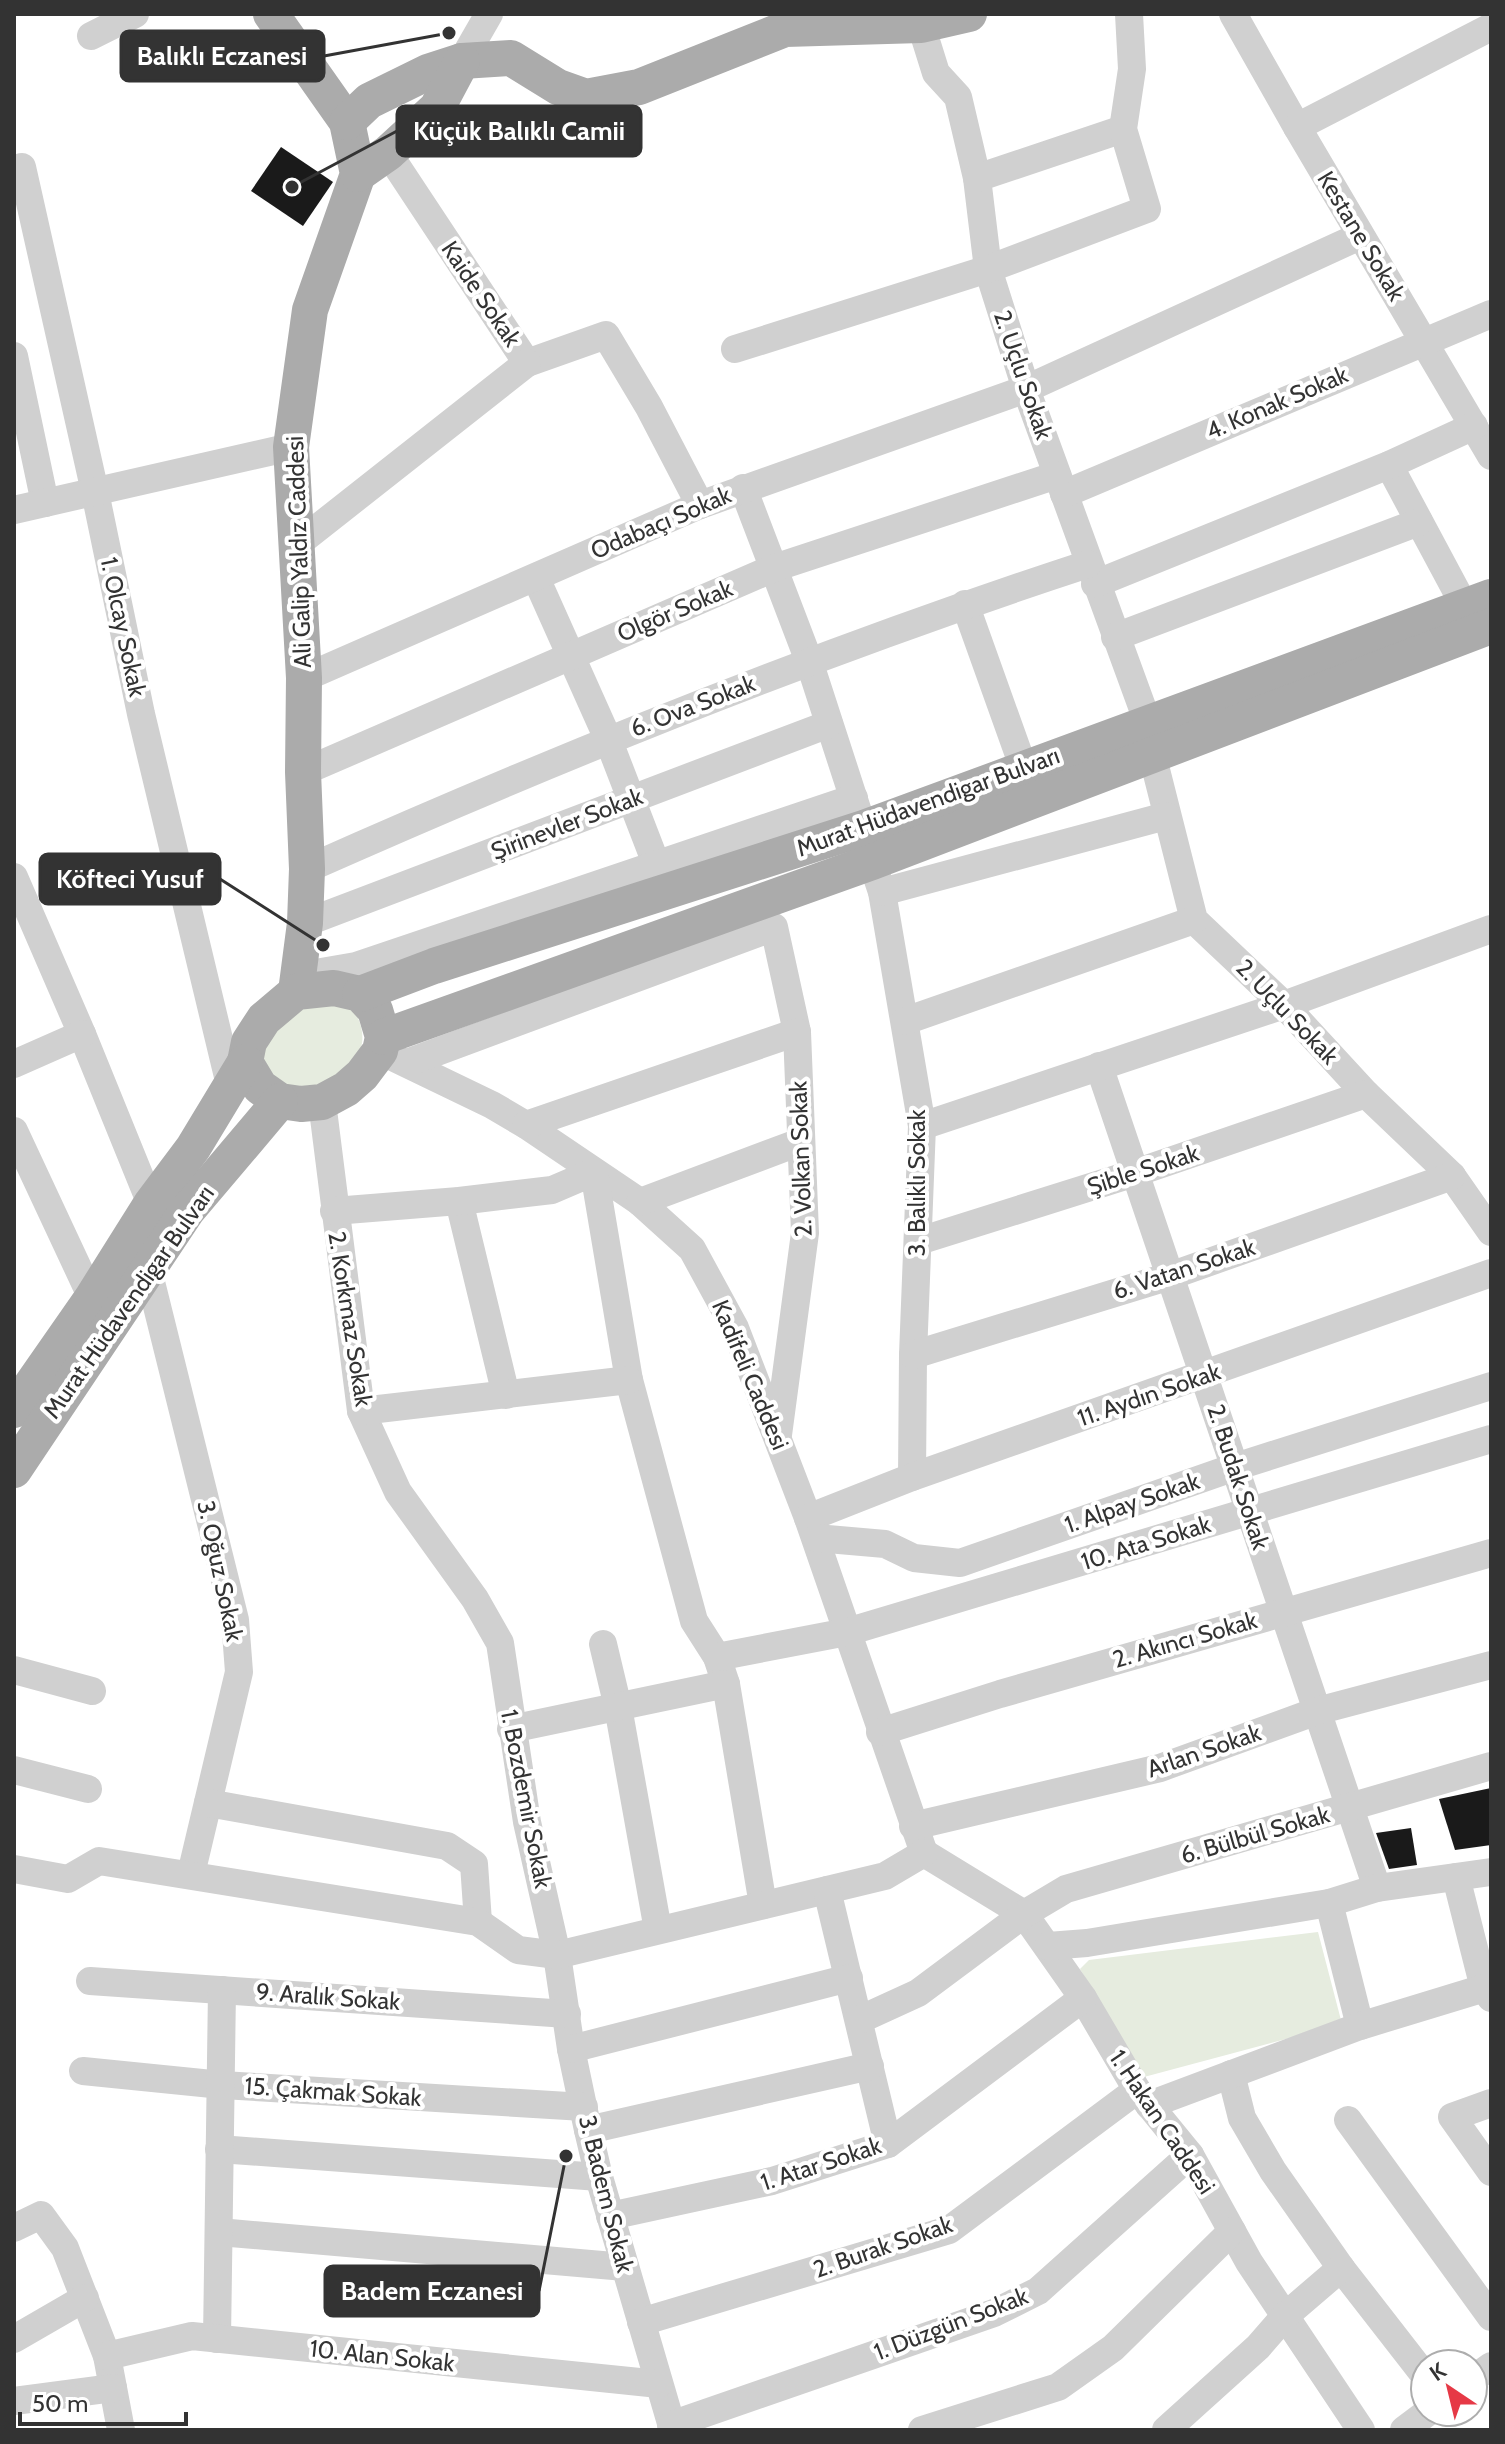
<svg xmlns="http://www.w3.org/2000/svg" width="1505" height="2444" viewBox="0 0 1505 2444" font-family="Cabin,sans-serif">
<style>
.green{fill:#e6ecdf}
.building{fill:#1a1a1a}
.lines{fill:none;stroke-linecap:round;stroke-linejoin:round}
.minor{stroke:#d0d0d0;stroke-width:28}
.major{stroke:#ababab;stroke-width:36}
.labels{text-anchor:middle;stroke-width:8;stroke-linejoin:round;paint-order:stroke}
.street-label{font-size:24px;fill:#333;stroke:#fff}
.leader{fill:none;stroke:#333;stroke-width:3}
.callout-dot{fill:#333;stroke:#fff;stroke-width:3}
.callout{fill:#333;stroke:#333;stroke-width:3}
.callout-label{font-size:26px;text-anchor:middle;font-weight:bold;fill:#fff}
</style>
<rect width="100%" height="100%" fill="#fff"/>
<g class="green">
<path d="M323,1001L353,1007C373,1045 359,1058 332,1084L291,1087L272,1076L263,1065L262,1049L272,1032L304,1007Z"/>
<polygon points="1318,1932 1342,2024 1144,2077 1080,1969 1089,1960"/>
</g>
<g class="building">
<polygon points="281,147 333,182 303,226 251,191"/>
<polygon points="1491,1788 1491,1845 1455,1850 1439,1799"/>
<polygon points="1411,1828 1417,1865 1389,1869 1376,1833"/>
</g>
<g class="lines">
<g class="minor">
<polyline points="1233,14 1297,127 1491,456"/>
<polyline points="921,25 936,73 958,97 977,178 988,269 1026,389 1148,723"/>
<polyline points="91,36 135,14"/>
<polyline points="462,61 489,14"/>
<polyline points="1297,127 1491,27"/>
<polyline points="388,153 527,363 606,335 649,407 700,505"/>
<polyline points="22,167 95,492 141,714 230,1085"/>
<polyline points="977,178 1123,129"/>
<polyline points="735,349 988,269 1147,209 1123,129 1132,69 1129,14"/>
<polyline points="14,356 45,503"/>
<polyline points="1389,465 1465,607"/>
<polyline points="743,488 809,661 859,815"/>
<polyline points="1064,494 1491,314"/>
<polyline points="14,510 291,447"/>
<polyline points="296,545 527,363"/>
<polyline points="536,578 608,739 657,866"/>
<polyline points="1095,584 1389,465 1474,426"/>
<polyline points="965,604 1024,769"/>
<polyline points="1115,637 1419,522"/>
<polyline points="304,678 700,505 1026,389 1360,236"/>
<polyline points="1152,754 1194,920 1284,1005 1366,1094 1452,1176 1491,1232"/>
<polyline points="303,772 774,568 1057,475"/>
<polyline points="872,862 882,892 922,1126 913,1355 912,1477"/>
<path d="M307,869C563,755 822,651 1088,564"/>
<polyline points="14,877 82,1034 151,1204"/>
<polyline points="882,892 1166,816"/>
<polyline points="305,923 829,724"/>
<polyline points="298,976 356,966 854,798"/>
<polyline points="905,1021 1194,920"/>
<polyline points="380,1051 492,1105 526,1125 640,1202 692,1249 735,1328 808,1518 924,1853"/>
<polyline points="407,1063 774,927 797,1032 805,1233 778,1435"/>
<polyline points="14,1064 82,1034"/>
<polyline points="1099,1066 1377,1888"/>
<polyline points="322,1102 361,1411 398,1492 475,1599 500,1643 527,1822 557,1955 571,2049 588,2130 599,2177 673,2430"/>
<polyline points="526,1125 797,1032"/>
<polyline points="922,1126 1284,1005 1491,929"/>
<polyline points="14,1131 92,1298"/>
<polyline points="459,1201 506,1395"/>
<polyline points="640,1202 800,1142"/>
<polyline points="334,1211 459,1201 552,1190 594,1172 629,1380 694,1621 717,1657 726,1684"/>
<polyline points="919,1241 1135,1173 1366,1094"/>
<polyline points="148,1270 235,1620 239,1672 191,1874"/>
<polyline points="913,1355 1170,1276 1452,1176"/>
<polyline points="361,1411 629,1380"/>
<polyline points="808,1518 912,1477 1491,1273"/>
<polyline points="816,1538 885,1544 914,1558 960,1563 1235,1467 1491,1386"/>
<polyline points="603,1644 618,1707 658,1930"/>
<polyline points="717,1657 847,1632 1491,1439"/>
<polyline points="14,1670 92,1691"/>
<polyline points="511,1729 726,1684 763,1905"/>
<polyline points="880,1732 1000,1694 1491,1553"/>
<polyline points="14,1770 88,1789"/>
<polyline points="208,1803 447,1846 474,1864 478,1922"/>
<polyline points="913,1826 1160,1768 1317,1711 1491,1665"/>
<polyline points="924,1853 1024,1914 1083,1998 1137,2090 1190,2155 1249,2262 1361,2430"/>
<polyline points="14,1869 68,1879 99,1861 478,1922 518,1950 557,1955 885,1876 924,1853"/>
<polyline points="1456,1877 1484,1988 1491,1998"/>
<polyline points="827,1890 888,2144"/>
<polyline points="1329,1903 1360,2026"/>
<polyline points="1048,1946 1087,1943 1329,1903 1377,1888 1491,1872"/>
<polyline points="90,1981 567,2014"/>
<polyline points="859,2020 918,1993 1024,1914 1066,1889 1491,1766"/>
<polyline points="571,2049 849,1978"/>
<polyline points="83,2071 222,2085 584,2107"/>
<polyline points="1231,2074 1242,2118 1273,2171 1341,2268 1425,2376"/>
<polyline points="1491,2103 1452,2117 1491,2172"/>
<polyline points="1149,2105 1360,2026 1491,1986"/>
<polyline points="1348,2120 1491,2317"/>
<polyline points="588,2130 870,2066"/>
<polyline points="219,2149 599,2177"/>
<polyline points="610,2216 772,2181 888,2144 1083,1998"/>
<polyline points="14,2228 41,2215 65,2248 107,2356 121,2430"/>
<polyline points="219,2232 625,2267"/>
<polyline points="641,2322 949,2230 1137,2090"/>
<polyline points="14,2339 85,2298"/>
<polyline points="217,2339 222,1990"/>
<polyline points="107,2356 192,2336 659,2384"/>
<polyline points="1473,2379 1491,2366"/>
<polyline points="14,2401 113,2388"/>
<polyline points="671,2425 994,2313 1038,2291 1190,2155"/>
<polyline points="922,2430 1058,2387 1113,2348 1232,2231"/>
<polyline points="1166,2430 1258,2347 1284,2317 1341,2268"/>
<polyline points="1404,2430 1428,2412"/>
</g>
<g class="major">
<polyline points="271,14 347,122 358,174 310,310 291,447 304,678 303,772 307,869 305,923 296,992"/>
<polyline points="347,122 369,101 428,72 462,61 511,58 558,87 586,97 639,87 785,29 921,25 969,14"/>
<polyline points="358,174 388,153 437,108 462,61"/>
<polygon points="334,988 360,994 375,1010 383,1037 380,1051 362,1075 346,1089 322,1102 301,1104 280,1101 260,1087 245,1062 249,1042 264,1019 296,992"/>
<polyline points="360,994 434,966 864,828 1491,597"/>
<polyline points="383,1037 872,862 1491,626"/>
<polyline points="14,1410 92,1298 151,1204 193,1148 245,1062"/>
<polyline points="14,1470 187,1211 280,1101"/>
</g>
</g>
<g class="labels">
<g class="street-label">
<text transform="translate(1361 236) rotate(59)" y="8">Kestane Sokak</text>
<text transform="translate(481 294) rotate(56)" y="8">Kaide Sokak</text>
<text transform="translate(1023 375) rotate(71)" y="8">2. Uçlu Sokak</text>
<text transform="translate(1277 403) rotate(-23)" y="8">4. Konak Sokak</text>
<text transform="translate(661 523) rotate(-23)" y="8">Odabaçı Sokak</text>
<text transform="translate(299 552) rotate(-92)" y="8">Ali Galip Yaldız Caddesi</text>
<text transform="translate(675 611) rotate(-23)" y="8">Olgör Sokak</text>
<text transform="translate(123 627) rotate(78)" y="8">1. Olcay Sokak</text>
<text transform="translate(693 706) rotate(-21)" y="8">6. Ova Sokak</text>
<text transform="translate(928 802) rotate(-20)" y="8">Murat Hüdavendigar Bulvarı</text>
<text transform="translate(567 824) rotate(-21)" y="8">Şirinevler Sokak</text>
<text transform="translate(1287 1012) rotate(46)" y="8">2. Uçlu Sokak</text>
<text transform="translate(801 1159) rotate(-92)" y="8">2. Volkan Sokak</text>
<text transform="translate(1143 1170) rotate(-18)" y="8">Şible Sokak</text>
<text transform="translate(917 1183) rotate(-90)" y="8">3. Balıklı Sokak</text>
<text transform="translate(1184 1269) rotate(-18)" y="8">6. Vatan Sokak</text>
<text transform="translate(129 1302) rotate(-55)" y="8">Murat Hüdavendigar Bulvarı</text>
<text transform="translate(350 1319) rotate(81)" y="8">2. Korkmaz Sokak</text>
<text transform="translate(750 1375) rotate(67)" y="8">Kadifeli Caddesi</text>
<text transform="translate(1149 1395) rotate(-19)" y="8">11. Aydın Sokak</text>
<text transform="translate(1238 1477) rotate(72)" y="8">2. Budak Sokak</text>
<text transform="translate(1132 1503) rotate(-19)" y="8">1. Alpay Sokak</text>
<text transform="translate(1146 1543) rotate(-17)" y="8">10. Ata Sokak</text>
<text transform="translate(220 1571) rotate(78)" y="8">3. Oğuz Sokak</text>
<text transform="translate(1185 1640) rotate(-16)" y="8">2. Akıncı Sokak</text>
<text transform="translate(1204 1751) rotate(-19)" y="8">Arlan Sokak</text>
<text transform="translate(526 1799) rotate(79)" y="8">1. Bozdemir Sokak</text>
<text transform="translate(1255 1835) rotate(-16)" y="8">6. Bülbül Sokak</text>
<text transform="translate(328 1997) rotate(4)" y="8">9. Aralık Sokak</text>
<text transform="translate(333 2092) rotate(4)" y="8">15. Çakmak Sokak</text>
<text transform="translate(1162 2122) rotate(56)" y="8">1. Hakan Caddesi</text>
<text transform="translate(821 2164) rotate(-18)" y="8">1. Atar Sokak</text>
<text transform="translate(606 2194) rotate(76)" y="8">3. Badem Sokak</text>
<text transform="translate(883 2247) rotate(-19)" y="8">2. Burak Sokak</text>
<text transform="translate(951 2324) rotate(-21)" y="8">1. Düzgün Sokak</text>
<text transform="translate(382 2356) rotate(6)" y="8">10. Alan Sokak</text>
</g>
</g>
<path class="leader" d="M449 33L324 56M292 187L397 131M323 945L220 879M566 2156L539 2291"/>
<g class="callout-dot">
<circle cx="449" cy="33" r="8"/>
<circle cx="292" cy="187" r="8"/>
<circle cx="323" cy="945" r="8"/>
<circle cx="566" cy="2156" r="8"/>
</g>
<g class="callout">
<rect x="121" y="31" width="203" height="50" rx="8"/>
<rect x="397" y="106" width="244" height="50" rx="8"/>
<rect x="40" y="854" width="180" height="50" rx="8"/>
<rect x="325" y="2266" width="214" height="50" rx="8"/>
</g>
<g class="callout-label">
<text x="222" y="65">Balıklı Eczanesi</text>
<text x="519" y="140">Küçük Balıklı Camii</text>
<text x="130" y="888">Köfteci Yusuf</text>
<text x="432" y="2300">Badem Eczanesi</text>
</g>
<rect width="1505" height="2444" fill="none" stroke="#333333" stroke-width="32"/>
<g transform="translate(1449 2388) rotate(325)"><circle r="38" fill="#ffffff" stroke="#adadad" stroke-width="2"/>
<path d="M0-6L14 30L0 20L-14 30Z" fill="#e63946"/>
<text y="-12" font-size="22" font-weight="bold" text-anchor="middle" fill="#333333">K</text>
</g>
<path d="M20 2412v12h166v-12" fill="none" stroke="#333333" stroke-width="4"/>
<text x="32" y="2412" font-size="24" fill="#333333" stroke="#ffffff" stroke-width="6" paint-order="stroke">50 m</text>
</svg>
